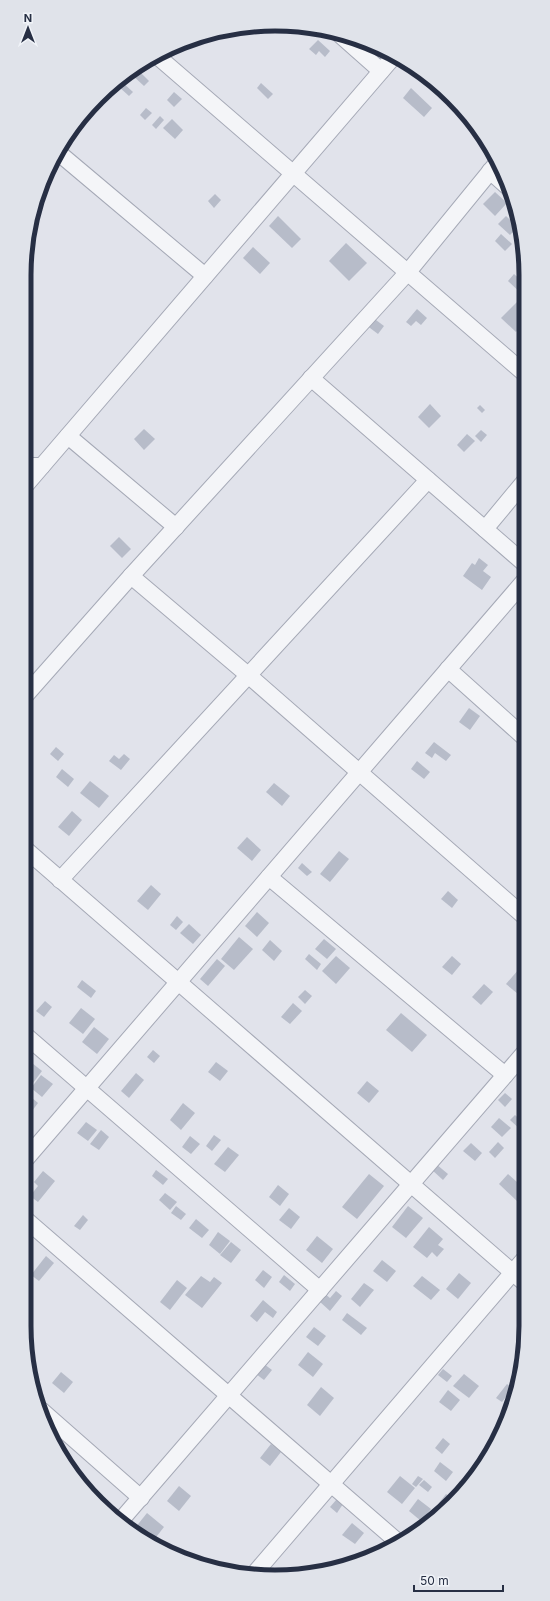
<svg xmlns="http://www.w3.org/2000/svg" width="550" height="1601" viewBox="0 0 550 1601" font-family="Inter,sans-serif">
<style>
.building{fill:#b7bcc9}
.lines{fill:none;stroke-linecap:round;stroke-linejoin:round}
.minor-casing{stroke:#a5a9b6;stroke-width:18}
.minor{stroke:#f4f5f8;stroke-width:16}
.rim{fill:none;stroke:#272f44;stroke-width:5}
</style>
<rect width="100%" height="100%" fill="#e1e3eb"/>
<g class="building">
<polygon points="318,40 330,51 325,57 319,51 316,55 309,49"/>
<polygon points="137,69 149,81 144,86 131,74"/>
<polygon points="122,82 133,92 129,96 118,86"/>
<polygon points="261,83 273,94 268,99 257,88"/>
<polygon points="411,88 432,108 424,117 403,98"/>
<polygon points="174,92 182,99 174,107 167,100"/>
<polygon points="146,108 152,113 145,120 140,115"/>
<polygon points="160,116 164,120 156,129 152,125"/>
<polygon points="172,119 183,130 175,139 163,128"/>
<polygon points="54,166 57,169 48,179 48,178"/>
<polygon points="495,192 507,203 495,216 483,204"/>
<polygon points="215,194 221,200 214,208 208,201"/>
<polygon points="278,216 301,239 292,248 269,226"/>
<polygon points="506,216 518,227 510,235 498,224"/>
<polygon points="501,234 512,244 505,251 495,241"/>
<polygon points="346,243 367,263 349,281 329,261"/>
<polygon points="253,247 270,263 260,274 243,258"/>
<polygon points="514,274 524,283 524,296 508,281"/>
<polygon points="519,300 524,304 524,323 516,332 501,318"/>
<polygon points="417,309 427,318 421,325 416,321 411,326 406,322"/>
<polygon points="372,317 384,326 378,334 366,325"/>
<polygon points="430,404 441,416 429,428 418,417"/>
<polygon points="480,405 485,410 482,413 477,408"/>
<polygon points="144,429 155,439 144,450 134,439"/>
<polygon points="481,430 487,435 481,442 475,436"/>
<polygon points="467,434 475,441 464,452 457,445"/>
<polygon points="119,537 131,549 122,558 110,546"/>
<polygon points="479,558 488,565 483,571 491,577 482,590 463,576 472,563 475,565"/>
<polygon points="469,708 480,716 470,730 459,722"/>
<polygon points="434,742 451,755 446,761 435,753 432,758 425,753"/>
<polygon points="56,747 64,754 58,761 50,754"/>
<polygon points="124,754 130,759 121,770 109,761 114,755 119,759"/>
<polygon points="417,761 430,772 424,779 411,769"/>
<polygon points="62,769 74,779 68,787 56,777"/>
<polygon points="90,781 109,796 99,808 80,793"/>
<polygon points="274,783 290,796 282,806 266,792"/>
<polygon points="72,811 82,820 69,836 58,827"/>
<polygon points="247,837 261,850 252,861 237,848"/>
<polygon points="339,851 349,859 330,882 320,874"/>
<polygon points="302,863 312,872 307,876 298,868"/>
<polygon points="151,885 161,894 148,910 137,901"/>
<polygon points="448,891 458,900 452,908 441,899"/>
<polygon points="257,912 269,923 257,937 245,926"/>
<polygon points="177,916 183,922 176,930 170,925"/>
<polygon points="189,924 201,935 193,944 180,933"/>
<polygon points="239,937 253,949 234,970 221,959"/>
<polygon points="324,939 336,949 327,959 315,949"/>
<polygon points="270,940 282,951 274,961 262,950"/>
<polygon points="309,954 321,964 317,970 305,959"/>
<polygon points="336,956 350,968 336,984 322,971"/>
<polygon points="452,956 461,964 452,975 442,967"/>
<polygon points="217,959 225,966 208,986 200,979"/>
<polygon points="525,962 525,986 518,994 506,984"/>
<polygon points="82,980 96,991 91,998 77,987"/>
<polygon points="484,984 493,992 481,1005 472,997"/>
<polygon points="305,990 312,996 305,1004 298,997"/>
<polygon points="45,1001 52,1007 44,1017 36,1011"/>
<polygon points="293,1003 302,1011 290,1024 281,1017"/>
<polygon points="81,1008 95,1019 83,1034 69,1023"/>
<polygon points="401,1013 427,1035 412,1052 386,1030"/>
<polygon points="94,1027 109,1039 97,1054 82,1042"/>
<polygon points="153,1050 160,1056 154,1063 147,1057"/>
<polygon points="216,1062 228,1071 220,1081 208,1072"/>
<polygon points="32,1063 42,1071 33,1083 24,1076 24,1073"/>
<polygon points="136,1073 144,1080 129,1098 121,1091"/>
<polygon points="41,1075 53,1084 42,1097 31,1088"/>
<polygon points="367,1081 379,1091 369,1103 357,1093"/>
<polygon points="24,1091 38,1103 29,1115 24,1111"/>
<polygon points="526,1091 526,1104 519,1098"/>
<polygon points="505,1093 512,1099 505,1107 498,1100"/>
<polygon points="183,1103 195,1113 181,1130 170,1120"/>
<polygon points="515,1115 526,1125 526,1127 522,1131 510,1120"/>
<polygon points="499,1118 511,1128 502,1137 491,1127"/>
<polygon points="86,1122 97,1130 88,1141 77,1133"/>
<polygon points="101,1130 109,1137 99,1150 90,1144"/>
<polygon points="214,1135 221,1140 212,1151 206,1146"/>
<polygon points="190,1136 200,1144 191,1154 182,1147"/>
<polygon points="498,1142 504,1148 495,1158 489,1152"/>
<polygon points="471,1143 482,1153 475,1161 463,1151"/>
<polygon points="228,1147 239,1155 225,1172 214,1164"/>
<polygon points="436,1164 448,1174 443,1180 431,1169"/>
<polygon points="156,1170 168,1179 163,1185 152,1176"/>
<polygon points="43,1171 55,1181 38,1202 30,1196 38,1186 34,1182"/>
<polygon points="369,1174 384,1186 357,1219 342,1207"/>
<polygon points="508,1174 526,1190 526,1194 518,1202 499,1184"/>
<polygon points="278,1185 289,1194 280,1206 269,1197"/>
<polygon points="165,1193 177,1202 170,1210 159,1200"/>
<polygon points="176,1206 186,1214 181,1220 171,1213"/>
<polygon points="408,1206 423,1218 406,1238 392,1227"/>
<polygon points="289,1208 300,1217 291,1229 279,1220"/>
<polygon points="83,1215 88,1220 80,1230 74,1226"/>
<polygon points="196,1219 209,1230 202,1238 189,1228"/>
<polygon points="429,1227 443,1239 438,1245 444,1249 437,1257 432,1252 427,1258 413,1247"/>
<polygon points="218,1232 230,1241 220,1254 209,1245"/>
<polygon points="317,1236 333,1249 322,1263 306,1250"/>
<polygon points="231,1242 241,1250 231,1263 220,1255"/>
<polygon points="46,1256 54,1263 39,1281 31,1275"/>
<polygon points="382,1260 396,1271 387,1282 373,1271"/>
<polygon points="263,1270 272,1277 264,1288 255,1280"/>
<polygon points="459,1273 471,1283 458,1299 446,1289"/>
<polygon points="284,1275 295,1284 290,1291 279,1282"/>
<polygon points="201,1276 210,1282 214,1277 222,1283 202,1308 185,1295"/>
<polygon points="422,1276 440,1290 431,1300 413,1286"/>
<polygon points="177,1280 187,1288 170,1310 160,1302"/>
<polygon points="364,1283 374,1290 360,1307 351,1299"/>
<polygon points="336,1291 342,1296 330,1311 319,1301 325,1294 330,1298"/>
<polygon points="263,1300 277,1312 273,1318 265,1312 257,1322 250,1316"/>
<polygon points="347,1313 367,1328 361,1335 342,1320"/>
<polygon points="314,1327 326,1336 318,1346 306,1337"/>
<polygon points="308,1352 323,1364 313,1377 298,1365"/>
<polygon points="264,1364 272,1370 264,1380 256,1374"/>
<polygon points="443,1369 452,1376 447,1382 438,1375"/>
<polygon points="61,1372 73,1382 64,1393 52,1383"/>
<polygon points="464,1374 479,1386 469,1398 453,1386"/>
<polygon points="514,1375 519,1379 516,1385 510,1380"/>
<polygon points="507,1384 513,1388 502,1402 496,1398"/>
<polygon points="321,1387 334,1398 320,1416 307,1405"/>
<polygon points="448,1390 460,1400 451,1411 439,1402"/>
<polygon points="443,1438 450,1444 442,1454 435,1448"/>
<polygon points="271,1444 281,1452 270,1466 260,1458"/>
<polygon points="440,1462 453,1472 446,1481 434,1471"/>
<polygon points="400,1476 415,1488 402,1504 387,1492"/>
<polygon points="418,1476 423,1479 416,1487 412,1484"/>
<polygon points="424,1480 432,1487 428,1492 419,1485"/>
<polygon points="460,1481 465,1485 455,1494 452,1492"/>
<polygon points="179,1486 191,1496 179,1511 167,1501"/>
<polygon points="446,1494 451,1498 443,1506 439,1503"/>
<polygon points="337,1499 343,1504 337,1513 330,1507"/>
<polygon points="418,1499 431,1509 421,1521 409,1511"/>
<polygon points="438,1506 441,1508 426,1523 425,1522"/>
<polygon points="147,1513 164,1527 153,1541 135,1528"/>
<polygon points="352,1523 364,1533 355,1544 342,1535"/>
</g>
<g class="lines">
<g class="minor-casing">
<g id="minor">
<polyline points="337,32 381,71"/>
<polyline points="156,55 524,373"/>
<polyline points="60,154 205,276"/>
<polyline points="490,171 509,188"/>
<polyline points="311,378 525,564"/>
<polyline points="68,436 176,527"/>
<polyline points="24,466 42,466"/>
<polyline points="24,487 395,55"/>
<polyline points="485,529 524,482"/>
<polyline points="131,576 248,675 525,917"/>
<polyline points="448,669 525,738"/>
<polyline points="24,697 131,576 408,272 497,163"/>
<polyline points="24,848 526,1284"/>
<polyline points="269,877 505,1075"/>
<polyline points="60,880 428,480"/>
<polyline points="24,1034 320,1290"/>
<polyline points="24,1161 525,580"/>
<polyline points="24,1218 398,1542"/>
<polyline points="41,1410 141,1498"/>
<polyline points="122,1519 525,1052"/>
<polyline points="254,1574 526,1257"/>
</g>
</g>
<use href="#minor" class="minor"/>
</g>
<path d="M0 0H550V1601H0ZM275 31H275A244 244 0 0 1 519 275V1326A244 244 0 0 1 275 1570H275A244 244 0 0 1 31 1326V275A244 244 0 0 1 275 31Z" fill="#e0e3ea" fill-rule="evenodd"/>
<path class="rim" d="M275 31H275A244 244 0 0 1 519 275V1326A244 244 0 0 1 275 1570H275A244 244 0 0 1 31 1326V275A244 244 0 0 1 275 31Z"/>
<g transform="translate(28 28)" stroke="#f0f3f8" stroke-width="3" paint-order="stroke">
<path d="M0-3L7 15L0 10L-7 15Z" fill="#272f44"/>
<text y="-6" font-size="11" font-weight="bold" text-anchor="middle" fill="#272f44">N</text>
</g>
<path d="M414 1585v6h89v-6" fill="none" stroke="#272f44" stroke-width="2"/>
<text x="420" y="1585" font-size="12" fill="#272f44" stroke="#f0f3f8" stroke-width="3" paint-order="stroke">50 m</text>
</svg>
